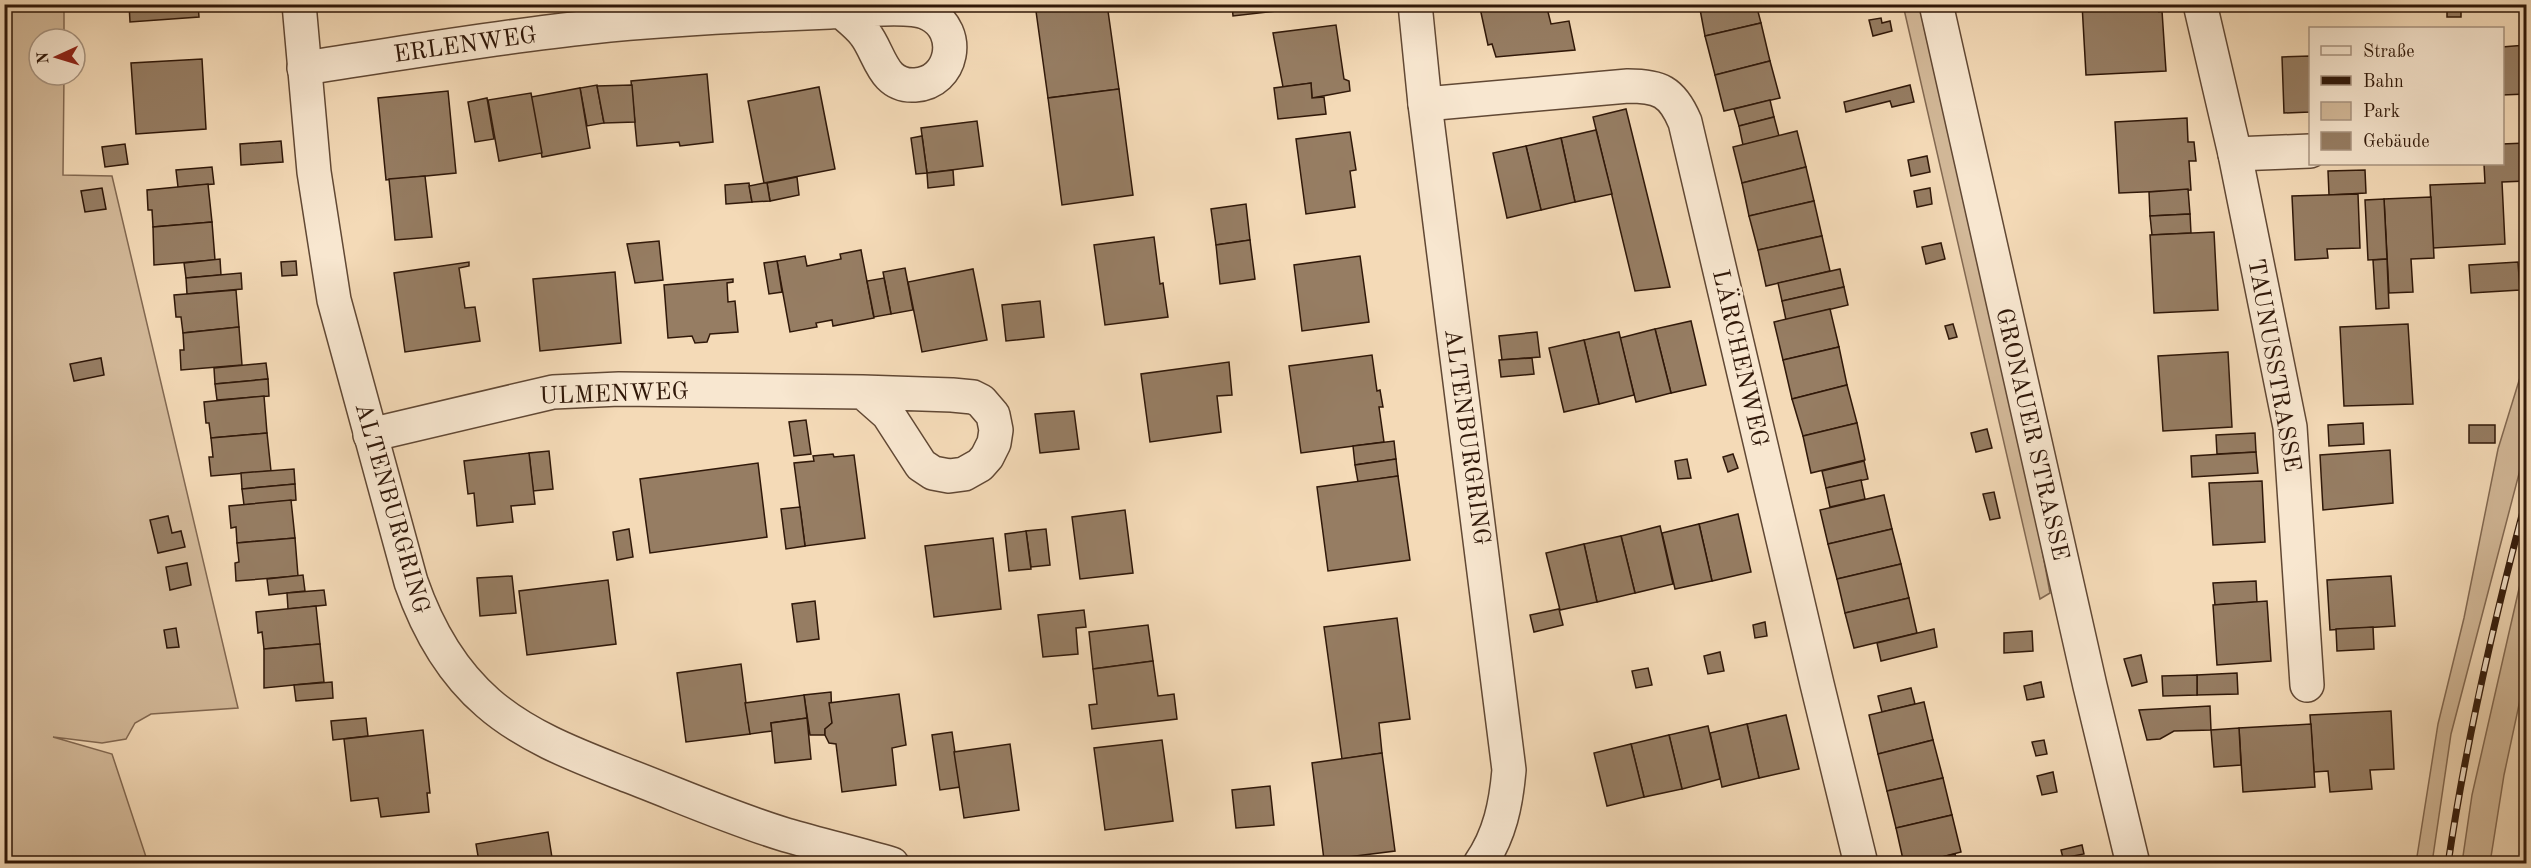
<svg xmlns="http://www.w3.org/2000/svg" width="2531" height="868" viewBox="0 0 2531 868" font-family="'Old Standard TT',serif">
<style>
.green{fill:#d3b999;stroke:#826851;stroke-width:1.5}
.building{fill:#967d63;stroke:#301809;stroke-width:1.5}
.lines{fill:none;stroke-linecap:round;stroke-linejoin:round}
.minor-casing{stroke:#614834;stroke-width:36}
.minor{stroke:#f8e7d0;stroke-width:33}
.rail-casing{stroke:#301809;stroke-width:7}
.rail{stroke:#f8e7d0;stroke-width:4.5;stroke-dasharray:14;stroke-linecap:butt}
.labels{text-anchor:middle;stroke-width:6;stroke-linejoin:round;paint-order:stroke}
.street-label{font-size:24px;fill:#301809;stroke:#f8e7d0}
</style>
<rect width="100%" height="100%" fill="#f4dab7"/>
<filter id="stains"><feTurbulence type="fractalNoise" baseFrequency=".00333" numOctaves="4"/><feColorMatrix values="0 0 0 0 .2 0 0 0 0 .09 0 0 0 0 .02 0 0 0 .5 -.17"/></filter>
<radialGradient id="worn" r=".72"><stop offset=".6" stop-color="#630" stop-opacity="0"/><stop offset="1" stop-color="#630" stop-opacity=".3"/></radialGradient>
<g class="green">
<polygon points="5,5 64,5 64,39 39,39 39,75 64,75 63,175 112,176 238,708 151,714 135,723 126,739 102,743 53,737 112,754 148,863 5,864"/>
<polygon points="1903,5 1919,5 2037,522 2050,593 2040,599"/>
<polygon points="2526,358 2526,447 2451,734 2432,863 2416,863 2438,724 2464,618 2498,449"/>
<polygon points="2526,558 2526,672 2504,775 2490,863 2462,863 2472,795"/>
</g>
<g class="building">
<polygon points="129,4 198,4 199,17 130,22"/>
<polygon points="1035,4 1107,4 1119,89 1048,98"/>
<polygon points="1232,4 1312,4 1312,7 1233,16"/>
<polygon points="1493,4 1546,4 1551,24 1569,21 1575,50 1496,57 1492,44 1488,45 1480,8"/>
<polygon points="1699,4 1756,4 1761,23 1705,36"/>
<polygon points="2082,4 2158,4 2159,12 2162,11 2166,71 2086,75"/>
<polygon points="2238,4 2285,4 2285,7 2238,8"/>
<rect x="2447" y="4" width="14" height="13"/>
<polygon points="1881,18 1882,23 1890,21 1892,31 1873,36 1869,20"/>
<polygon points="1761,23 1770,61 1715,75 1705,36"/>
<polygon points="1336,25 1344,79 1349,81 1350,91 1312,98 1311,83 1283,87 1273,33"/>
<polygon points="2526,45 2526,94 2502,95 2502,47"/>
<polygon points="2310,56 2310,112 2284,113 2282,57"/>
<polygon points="202,59 206,129 136,134 131,63"/>
<polygon points="1770,61 1780,98 1724,111 1715,75"/>
<polygon points="707,74 713,142 680,146 679,142 637,146 631,81"/>
<polygon points="1311,83 1312,98 1324,97 1326,114 1278,119 1274,88"/>
<polygon points="597,85 604,123 587,126 580,88"/>
<polygon points="632,85 635,122 604,123 597,86"/>
<polygon points="1910,85 1914,102 1892,107 1890,101 1846,112 1844,102"/>
<polygon points="819,87 835,169 764,183 748,101"/>
<polygon points="580,88 590,148 542,157 531,97"/>
<polygon points="1119,89 1133,195 1062,205 1048,98"/>
<polygon points="448,91 456,173 386,180 378,98"/>
<polygon points="531,93 542,153 499,161 488,100"/>
<polygon points="487,98 494,139 475,142 468,102"/>
<polygon points="1770,100 1774,117 1739,126 1734,109"/>
<polygon points="1626,109 1670,287 1635,291 1593,117"/>
<polygon points="1774,117 1779,136 1743,145 1739,126"/>
<polygon points="2187,118 2188,142 2194,142 2196,161 2189,161 2191,190 2119,193 2115,122"/>
<polygon points="977,121 983,166 927,173 921,128"/>
<polygon points="1596,130 1612,194 1575,202 1561,138"/>
<polygon points="1797,131 1806,167 1742,183 1733,147"/>
<polygon points="1350,132 1356,170 1350,171 1355,207 1306,214 1296,139"/>
<polygon points="922,136 927,173 916,174 911,138"/>
<polygon points="1561,138 1575,202 1541,210 1526,146"/>
<polygon points="281,141 283,162 241,165 240,144"/>
<polygon points="2526,143 2526,181 2502,182 2505,244 2433,248 2430,185 2485,183 2484,164 2502,164 2502,144"/>
<polygon points="125,144 128,164 105,167 102,147"/>
<polygon points="1526,146 1541,210 1507,218 1493,153"/>
<polygon points="1927,156 1930,172 1911,176 1908,160"/>
<polygon points="212,167 214,184 178,187 176,170"/>
<polygon points="1806,167 1814,201 1749,216 1742,183"/>
<polygon points="953,170 954,185 928,188 927,173"/>
<polygon points="2365,170 2366,193 2329,195 2328,171"/>
<polygon points="425,176 432,237 395,240 389,179"/>
<polygon points="797,177 799,195 770,201 767,183"/>
<polygon points="749,183 752,202 726,204 725,185"/>
<polygon points="764,183 767,183 770,201 752,202 749,186"/>
<polygon points="208,184 212,222 153,227 152,210 148,210 147,190"/>
<polygon points="102,188 106,209 85,212 81,191"/>
<polygon points="1930,188 1932,204 1917,207 1914,191"/>
<polygon points="2188,189 2190,214 2150,216 2149,192"/>
<polygon points="2358,194 2360,248 2327,249 2328,258 2295,260 2292,196"/>
<polygon points="2431,197 2434,258 2411,259 2413,292 2389,293 2384,199"/>
<polygon points="2384,199 2387,259 2368,260 2365,200"/>
<polygon points="1814,201 1822,236 1758,250 1749,216"/>
<polygon points="1246,204 1250,240 1216,245 1211,209"/>
<polygon points="2190,214 2191,233 2152,235 2150,216"/>
<polygon points="212,222 215,260 154,265 153,227"/>
<polygon points="2214,232 2218,310 2154,313 2150,235"/>
<polygon points="1822,236 1830,271 1766,286 1758,250"/>
<polygon points="1154,237 1160,284 1163,283 1168,317 1105,325 1094,245"/>
<polygon points="1250,240 1255,279 1220,284 1216,245"/>
<polygon points="659,241 663,280 635,283 627,244"/>
<polygon points="1941,243 1945,259 1926,264 1922,247"/>
<polygon points="861,250 874,318 833,326 832,320 816,323 817,327 790,332 777,261 805,256 807,266 841,259 840,254"/>
<polygon points="1360,256 1369,322 1302,331 1294,265"/>
<polygon points="220,259 221,275 186,278 184,263"/>
<polygon points="2387,259 2389,308 2376,309 2373,260"/>
<polygon points="296,261 297,275 282,276 281,262"/>
<polygon points="777,261 782,292 769,294 764,263"/>
<polygon points="469,262 469,266 459,268 465,308 475,307 480,341 405,352 394,273"/>
<polygon points="2518,262 2520,290 2471,293 2469,265"/>
<polygon points="905,268 913,310 891,314 883,272"/>
<polygon points="973,269 987,340 922,352 908,282"/>
<polygon points="1840,269 1844,287 1782,301 1778,283"/>
<polygon points="615,272 621,343 540,351 533,279"/>
<polygon points="241,273 242,289 187,294 186,278"/>
<polygon points="884,278 891,314 874,317 867,281"/>
<polygon points="733,279 733,282 727,283 728,302 735,301 738,332 710,334 707,342 695,343 692,336 668,338 664,285"/>
<polygon points="1844,287 1848,305 1786,320 1782,301"/>
<polygon points="236,290 239,327 183,333 181,317 176,317 174,295"/>
<polygon points="1040,301 1044,337 1006,341 1002,305"/>
<polygon points="1830,309 1839,347 1783,360 1774,322"/>
<polygon points="1691,321 1706,385 1671,393 1655,329"/>
<polygon points="1953,324 1957,337 1949,339 1945,326"/>
<polygon points="2408,324 2413,404 2344,406 2340,327"/>
<polygon points="239,327 242,365 181,370 180,350 184,350 183,333"/>
<polygon points="1655,329 1671,393 1636,402 1620,338"/>
<polygon points="1537,332 1540,357 1502,360 1499,336"/>
<polygon points="1619,332 1634,395 1599,404 1584,340"/>
<polygon points="1584,340 1599,404 1564,412 1549,348"/>
<polygon points="1839,347 1847,385 1792,399 1783,360"/>
<polygon points="2228,352 2232,427 2163,431 2158,356"/>
<polygon points="1372,355 1377,391 1380,390 1383,407 1379,407 1384,442 1301,453 1289,366"/>
<polygon points="101,358 104,375 74,381 70,364"/>
<polygon points="1532,358 1534,374 1501,377 1499,360"/>
<polygon points="1229,362 1232,395 1217,396 1221,432 1150,442 1141,374"/>
<polygon points="266,363 268,379 215,384 214,368"/>
<polygon points="268,379 269,396 217,400 215,384"/>
<polygon points="1847,385 1857,423 1803,436 1792,399"/>
<polygon points="264,396 267,433 211,438 209,423 206,423 204,402"/>
<polygon points="1074,411 1079,449 1040,453 1035,414"/>
<polygon points="806,420 811,454 794,456 789,422"/>
<polygon points="1857,423 1865,460 1811,473 1803,436"/>
<polygon points="2363,423 2364,444 2329,446 2328,425"/>
<rect x="2469" y="425" width="26" height="18"/>
<polygon points="1987,429 1992,448 1976,452 1971,433"/>
<polygon points="267,433 271,471 211,476 209,457 213,457 211,438"/>
<polygon points="2255,433 2256,452 2217,454 2216,435"/>
<polygon points="1394,441 1396,459 1355,465 1353,446"/>
<polygon points="2390,450 2393,503 2323,510 2320,455"/>
<polygon points="549,451 553,489 533,491 529,453"/>
<polygon points="2256,452 2258,473 2192,477 2191,456"/>
<polygon points="529,453 535,504 511,506 513,522 477,526 474,493 468,494 464,461"/>
<polygon points="833,454 834,457 854,455 865,538 805,546 794,463 814,461 813,456"/>
<polygon points="1733,454 1738,468 1728,472 1723,457"/>
<polygon points="1396,459 1398,476 1358,482 1355,465"/>
<polygon points="1687,459 1691,478 1678,479 1675,461"/>
<polygon points="1864,461 1868,479 1826,488 1822,471"/>
<polygon points="758,463 767,537 650,553 640,479"/>
<polygon points="294,469 295,484 242,489 241,473"/>
<polygon points="1398,476 1410,560 1328,571 1317,487"/>
<polygon points="1861,480 1865,499 1830,507 1826,488"/>
<polygon points="2262,481 2265,542 2213,545 2209,483"/>
<polygon points="295,484 296,500 244,505 242,489"/>
<polygon points="1994,492 2000,518 1990,520 1983,494"/>
<polygon points="1884,495 1892,529 1828,544 1820,510"/>
<polygon points="291,500 295,538 237,543 236,527 231,528 229,506"/>
<polygon points="800,507 805,546 786,549 781,509"/>
<polygon points="1125,510 1133,573 1080,579 1072,517"/>
<polygon points="1738,514 1751,572 1712,581 1699,524"/>
<polygon points="168,516 172,533 181,531 185,547 158,553 150,520"/>
<polygon points="1699,524 1712,581 1675,589 1662,533"/>
<polygon points="1660,526 1673,584 1635,593 1621,536"/>
<polygon points="629,529 633,557 617,560 613,532"/>
<polygon points="1046,529 1050,565 1031,567 1026,531"/>
<polygon points="1892,529 1901,564 1837,579 1828,544"/>
<polygon points="1026,531 1031,569 1009,571 1005,534"/>
<polygon points="1621,536 1635,593 1597,602 1584,544"/>
<polygon points="295,538 298,576 236,581 235,563 239,562 237,543"/>
<polygon points="993,538 1001,609 934,617 925,546"/>
<polygon points="1584,544 1597,602 1560,610 1546,553"/>
<polygon points="187,563 191,585 170,590 166,567"/>
<polygon points="1901,564 1909,598 1845,613 1837,579"/>
<polygon points="303,575 305,591 269,595 267,579"/>
<polygon points="512,576 516,613 480,616 477,578"/>
<polygon points="2391,576 2395,626 2330,630 2327,580"/>
<polygon points="608,580 616,644 527,655 519,591"/>
<polygon points="2256,581 2257,602 2215,605 2213,583"/>
<polygon points="324,590 326,605 288,609 287,593"/>
<polygon points="1909,598 1917,633 1854,648 1845,613"/>
<polygon points="815,601 819,639 797,642 792,604"/>
<polygon points="2267,601 2271,661 2217,665 2213,605"/>
<polygon points="316,606 320,644 264,649 262,632 258,633 256,612"/>
<polygon points="1559,609 1563,625 1534,632 1530,615"/>
<polygon points="1084,610 1086,627 1076,628 1078,654 1043,657 1038,615"/>
<polygon points="1397,618 1410,719 1379,723 1382,753 1342,759 1324,627"/>
<polygon points="1765,622 1767,636 1755,638 1753,625"/>
<polygon points="1148,625 1153,661 1093,669 1089,632"/>
<polygon points="2373,627 2374,649 2337,651 2336,629"/>
<polygon points="176,628 179,647 167,648 164,630"/>
<polygon points="1934,629 1937,647 1881,661 1877,643"/>
<polygon points="2032,631 2033,651 2004,653 2004,633"/>
<polygon points="320,644 324,682 264,688 264,649"/>
<polygon points="1720,652 1724,671 1708,674 1704,656"/>
<polygon points="2141,655 2147,682 2132,686 2124,659"/>
<polygon points="1153,661 1158,696 1174,694 1177,719 1092,729 1089,705 1097,704 1093,669"/>
<polygon points="741,664 750,734 686,742 677,673"/>
<polygon points="1648,668 1652,685 1636,688 1632,671"/>
<polygon points="2237,673 2238,694 2197,695 2197,675"/>
<polygon points="2197,675 2197,695 2163,696 2162,676"/>
<polygon points="332,682 333,698 296,701 294,685"/>
<polygon points="2041,682 2044,697 2027,700 2024,686"/>
<polygon points="1911,688 1915,704 1882,712 1878,696"/>
<polygon points="831,692 832,723 825,729 825,735 810,735 804,695"/>
<polygon points="899,694 906,745 892,748 896,785 842,792 836,744 829,743 825,735 825,729 832,723 829,703"/>
<polygon points="804,695 807,718 771,723 772,731 750,734 745,703"/>
<polygon points="1924,702 1933,740 1878,754 1869,715"/>
<polygon points="2210,706 2211,730 2174,731 2160,739 2147,740 2139,710"/>
<polygon points="2391,711 2394,769 2370,770 2372,789 2330,792 2328,771 2314,772 2310,715"/>
<polygon points="1786,715 1799,769 1759,778 1747,724"/>
<polygon points="366,718 368,736 333,740 331,721"/>
<polygon points="807,718 811,759 775,763 771,723"/>
<polygon points="1747,724 1759,778 1722,787 1710,733"/>
<polygon points="2311,724 2315,787 2243,792 2239,728"/>
<polygon points="1708,726 1720,779 1682,789 1669,735"/>
<polygon points="2239,728 2241,765 2214,767 2211,730"/>
<polygon points="423,730 430,793 427,793 429,812 381,817 378,798 351,801 344,739"/>
<polygon points="952,732 960,787 940,790 932,735"/>
<polygon points="1669,735 1682,789 1644,797 1631,744"/>
<polygon points="1162,740 1173,821 1105,830 1094,748"/>
<polygon points="1933,740 1943,778 1887,791 1878,754"/>
<polygon points="2044,740 2047,754 2036,756 2032,742"/>
<polygon points="1010,744 1019,810 964,818 954,752"/>
<polygon points="1631,744 1644,797 1607,806 1594,753"/>
<polygon points="1382,753 1395,851 1324,860 1312,763"/>
<polygon points="2053,772 2057,792 2042,795 2037,776"/>
<polygon points="1943,778 1952,815 1896,828 1887,791"/>
<polygon points="1270,786 1274,825 1236,828 1232,790"/>
<polygon points="1952,815 1961,852 1915,864 1904,864 1896,828"/>
<polygon points="548,832 553,864 467,864 479,862 476,844"/>
<polygon points="2082,845 2084,854 2063,858 2061,850"/>
<polygon points="1955,854 1958,864 1917,863"/>
</g>
<g class="lines">
<g class="minor-casing">
<g id="minor">
<path d="M299,4L314,172L334,300L411,582C427,628 451,671 488,703C528,738 581,757 629,776C681,796 733,819 786,835C821,845 857,854 892,864"/>
<path d="M1415,4L1425,104L1509,770C1506,804 1500,835 1480,864"/>
<polyline points="1936,4 2090,686 2133,864"/>
<polyline points="2200,4 2235,154 2290,427 2307,685"/>
<path d="M304,68C399,54 494,37 591,27C670,19 750,15 830,12C853,11 911,4 929,14C963,31 953,83 915,85C882,87 880,53 865,34C859,26 850,19 842,12"/>
<path d="M1425,104L1628,86C1659,86 1672,91 1685,122L1817,684L1861,864"/>
<polyline points="2235,154 2310,151"/>
<polyline points="370,435 553,392 619,389 863,392 952,395 973,397 981,401 993,415 996,430 994,443 987,457 980,465 964,474 949,476 933,473 921,465 888,414 863,392"/>
</g>
</g>
<use href="#minor" class="minor"/>
<g class="rail-casing">
<path id="rail" d="M2448,864C2466,741 2494,620 2526,500"/>
</g>
<use href="#rail" class="rail"/>
</g>
<g class="labels">
<g class="street-label">
<text transform="translate(465 44) rotate(-8)" y="8">ERLENWEG</text>
<text transform="translate(1741 358) rotate(77)" y="8">LÄRCHENWEG</text>
<text transform="translate(2275 365) rotate(80)" y="8">TAUNUSSTRASSE</text>
<text transform="translate(614 393) rotate(-2)" y="8">ULMENWEG</text>
<text transform="translate(2033 434) rotate(77)" y="8">GRONAUER STRASSE</text>
<text transform="translate(1468 437) rotate(82)" y="8">ALTENBURGRING</text>
<text transform="translate(393 508) rotate(74)" y="8">ALTENBURGRING</text>
</g>
</g>
<rect width="2531" height="868" fill="none" stroke="#f4dab7" stroke-width="24"/>
<rect x="6" y="6" width="2519" height="856" fill="none" stroke="#301809" stroke-width="3"/>
<rect x="12" y="12" width="2507" height="844" fill="none" stroke="#301809" stroke-width="1.5"/>
<rect x="2309" y="27" width="195" height="138" fill="#f8e7d0" stroke="#a89480" stroke-width="1.5"/>
<rect x="2321" y="46" width="30" height="9" fill="#f8e7d0" stroke="#a89480" stroke-width="1.5"/>
<text x="2363" y="57" font-size="18" fill="#301809">Straße</text>
<rect x="2321" y="76" width="30" height="9" fill="#301809" stroke="#a89480" stroke-width="1.5"/>
<text x="2363" y="87" font-size="18" fill="#301809">Bahn</text>
<rect x="2321" y="102" width="30" height="18" fill="#d3b999" stroke="#a89480" stroke-width="1.5"/>
<text x="2363" y="117" font-size="18" fill="#301809">Park</text>
<rect x="2321" y="132" width="30" height="18" fill="#967d63" stroke="#a89480" stroke-width="1.5"/>
<text x="2363" y="147" font-size="18" fill="#301809">Gebäude</text>
<g transform="translate(57 57) rotate(266)"><circle r="28" fill="#f8e7d0" stroke="#a89480" stroke-width="1.5"/>
<path d="M0-4.5L10 22L0 15L-10 22Z" fill="#8f2418"/>
<text y="-9" font-size="16" font-weight="bold" text-anchor="middle" fill="#301809">N</text>
</g>
<rect width="100%" height="100%" filter="url(#stains)"/>
<rect width="100%" height="100%" fill="url(#worn)"/>
</svg>
